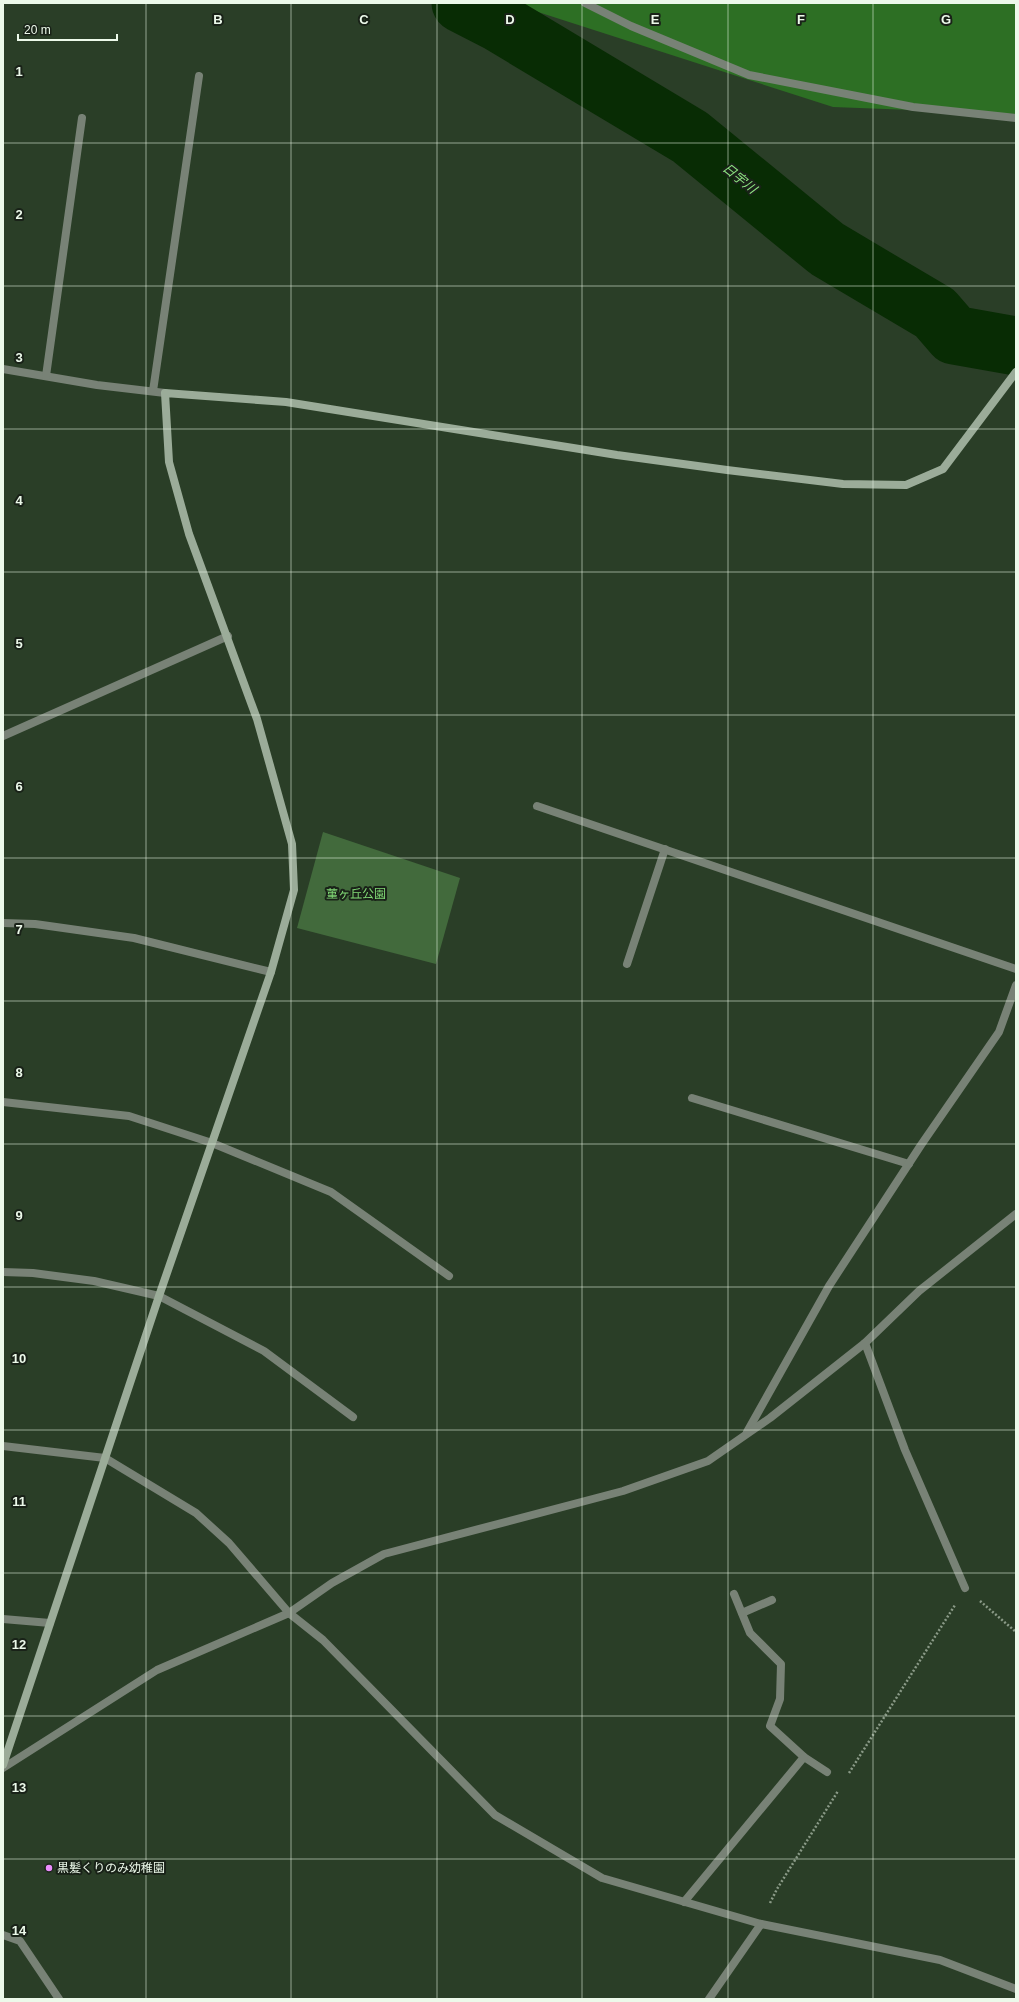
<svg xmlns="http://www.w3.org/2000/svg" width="1019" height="2002" viewBox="0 0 1019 2002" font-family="Helvetica,'Noto Sans JP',sans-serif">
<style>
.green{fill:#426a3c}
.forest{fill:#2d6f24}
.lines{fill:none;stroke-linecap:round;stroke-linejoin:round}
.river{stroke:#082c04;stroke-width:59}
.path{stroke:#8a9a87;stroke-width:2.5;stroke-dasharray:2 2;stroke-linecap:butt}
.street{stroke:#788276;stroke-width:8}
.secondary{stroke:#9bac99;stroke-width:8}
.grid{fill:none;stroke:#ecf9ea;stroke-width:1;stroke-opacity:0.55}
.poi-dot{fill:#eb8dfc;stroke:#192218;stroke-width:1.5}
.labels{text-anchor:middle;stroke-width:4;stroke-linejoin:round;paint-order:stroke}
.park-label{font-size:12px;fill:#80d875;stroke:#192218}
.poi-label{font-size:12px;fill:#ecf9ea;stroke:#192218;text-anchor:start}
.water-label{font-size:13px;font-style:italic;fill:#8de581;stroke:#192218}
.grid-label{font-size:13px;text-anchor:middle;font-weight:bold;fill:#ecf9ea;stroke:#192218;stroke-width:4;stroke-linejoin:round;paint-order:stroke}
</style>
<rect width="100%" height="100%" fill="#2a3e27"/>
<polygon class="green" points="323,832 460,878 436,964 297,928"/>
<polygon class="forest" points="510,3 1016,3 1016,114 833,107"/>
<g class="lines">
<polyline class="river" points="461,3 498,22 690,137 827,249 935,313 954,335 1016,346"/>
<g class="path">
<polyline points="980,1601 1016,1632"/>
<polyline points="849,1773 955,1605"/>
<polyline points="770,1903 777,1889 838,1791"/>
</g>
<g class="street">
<polyline points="585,3 631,26 749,75 913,107 1016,118"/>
<polyline points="3,369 97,385 165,393"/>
<polyline points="46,376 82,118"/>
<polyline points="153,391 199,76"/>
<polyline points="3,736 228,636"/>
<polyline points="537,806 1016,969"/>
<polyline points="3,923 35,924 134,938 271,972"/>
<polyline points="627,964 665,849"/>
<polyline points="692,1098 909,1164"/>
<polyline points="3,1102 129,1116 212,1143 331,1192 449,1276"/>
<polyline points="3,1272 33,1273 94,1281 159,1296 264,1351 353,1417"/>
<polyline points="865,1343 905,1450 965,1588"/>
<polyline points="747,1432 829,1286 921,1145 999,1032 1016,985"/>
<polyline points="3,1446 105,1458 196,1513 229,1543 289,1613 323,1640 495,1815 602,1878 761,1924 940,1960 1016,1989"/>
<polyline points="734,1594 750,1633 781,1664 780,1699 770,1726 804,1757 827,1772"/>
<polyline points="742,1613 772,1600"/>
<polyline points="3,1619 50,1623"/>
<polyline points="3,1768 157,1670 289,1613 332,1583 384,1554 623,1491 708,1461 770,1418 865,1343 919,1291 1016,1214"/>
<polyline points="684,1902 804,1757"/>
<polyline points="3,1935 20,1941 59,1999"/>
<polyline points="709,1999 761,1924"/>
</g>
<polyline class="secondary" points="3,1765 159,1296 271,972 294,890 292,844 257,719 189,534 169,462 165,393 286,402 617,455 727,470 843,484 906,485 943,469 1016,372"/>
</g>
<path class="grid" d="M146,3V1999M291,3V1999M437,3V1999M582,3V1999M728,3V1999M873,3V1999M3,143H1016M3,286H1016M3,429H1016M3,572H1016M3,715H1016M3,858H1016M3,1001H1016M3,1144H1016M3,1287H1016M3,1430H1016M3,1573H1016M3,1716H1016M3,1859H1016"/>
<circle class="poi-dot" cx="49" cy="1868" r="4"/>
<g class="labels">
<g class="park-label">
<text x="356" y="898">菫ヶ丘公園</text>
</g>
<g class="poi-label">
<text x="57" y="1872">黒髪くりのみ幼稚園</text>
</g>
<g class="water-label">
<text transform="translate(740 178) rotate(39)" y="5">日宇川</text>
</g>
</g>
<g class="grid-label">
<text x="218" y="24">B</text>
<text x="364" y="24">C</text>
<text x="510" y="24">D</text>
<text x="655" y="24">E</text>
<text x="801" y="24">F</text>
<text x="946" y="24">G</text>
<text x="19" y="76">1</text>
<text x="19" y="219">2</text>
<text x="19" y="362">3</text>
<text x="19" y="505">4</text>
<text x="19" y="648">5</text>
<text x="19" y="791">6</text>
<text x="19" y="934">7</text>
<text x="19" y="1077">8</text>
<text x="19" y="1220">9</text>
<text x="19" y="1363">10</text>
<text x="19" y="1506">11</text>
<text x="19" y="1649">12</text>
<text x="19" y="1792">13</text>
<text x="19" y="1935">14</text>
</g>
<rect width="1019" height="2002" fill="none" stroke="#ecf9ea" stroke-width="8"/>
<path d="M18 34v6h99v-6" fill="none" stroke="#ecf9ea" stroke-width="2"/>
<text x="24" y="34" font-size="12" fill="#ecf9ea" stroke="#192218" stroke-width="3" paint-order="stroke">20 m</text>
</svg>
